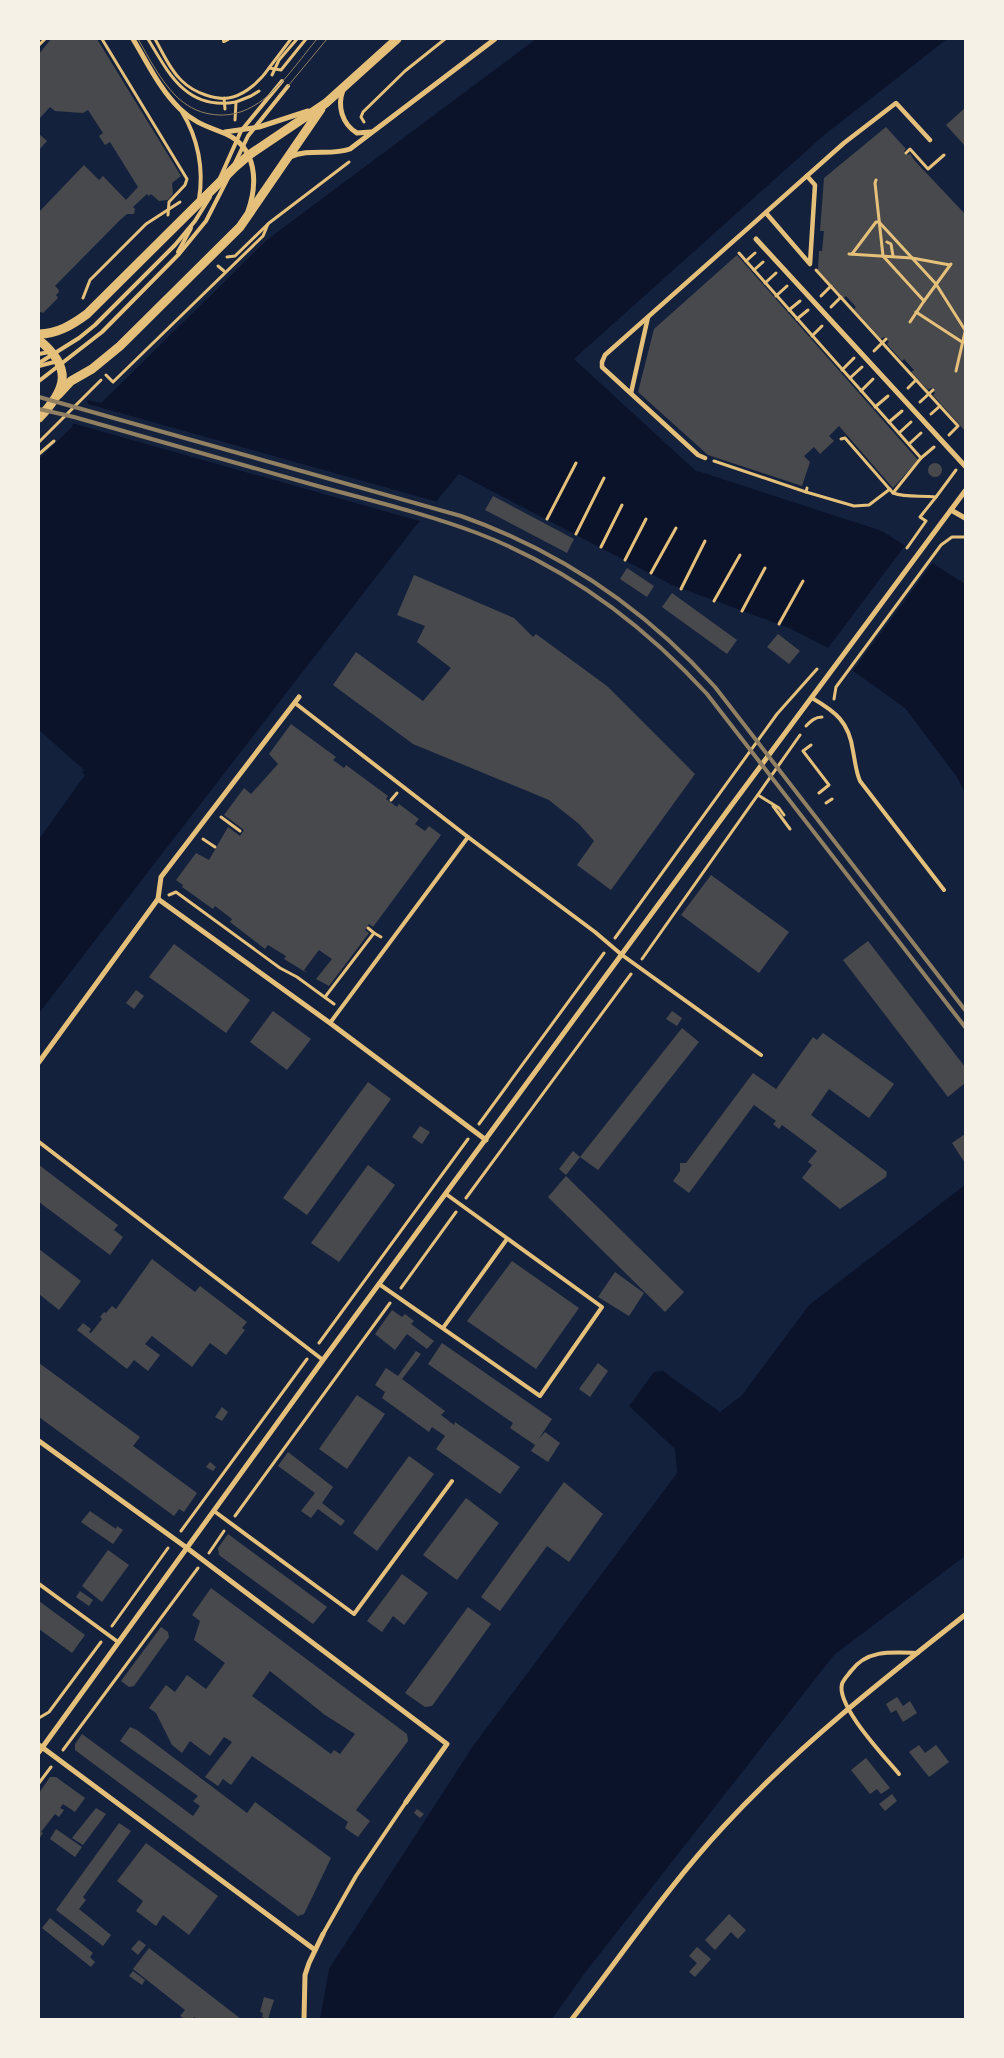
<svg xmlns="http://www.w3.org/2000/svg" width="1004" height="2058" viewBox="0 0 1004 2058" font-family="Poppins,sans-serif">
<style>
.water{fill:#0b132b}
.pier{fill:#14213d}
.building{fill:#48494c;fill-rule:evenodd}
.lines{fill:none;stroke-linecap:round;stroke-linejoin:round}
.path{stroke:#e5c07b;stroke-width:3}
.service{stroke:#e5c07b;stroke-width:4}
.pedestrian{stroke:#e5c07b;stroke-width:4.5}
.minor{stroke:#e5c07b;stroke-width:5}
.tertiary{stroke:#e5c07b;stroke-width:9}
.tram{stroke:#918062;stroke-width:1}
.rail{stroke:#918062;stroke-width:4}
</style>
<rect width="100%" height="100%" fill="#14213d"/>
<g class="water">
<polygon points="536,39 947,39 823,136 574,359 697,472 698,471 882,531 965,584 965,793 957,777 905,708 853,671 828,648 789,628 672,585 459,474 410,533 39,1013 39,839 85,775 82,772 84,770 39,730 39,459 71,428 88,400 101,403 268,239"/>
<polygon points="965,1185 965,1556 834,1655 584,1974 552,2019 320,2019 329,1969 473,1746 677,1473 675,1449 629,1406 654,1372 663,1371 720,1412 742,1395 809,1305"/>
</g>
<g class="pier">
<polygon points="84,401 88,402 88,404 438,502 423,522 72,423 69,424"/>
<polygon points="907,543 934,561 851,673 826,651"/>
</g>
<g class="building">
<polygon points="51,39 97,39 181,176 172,183 173,194 168,200 159,201 151,194 149,196 147,194 133,207 135,209 134,214 127,214 119,221 55,286 58,289 59,292 56,295 58,298 43,313 41,312 39,313 39,212 84,165 99,180 103,176 126,200 138,187 110,142 105,145 99,136 103,133 88,110 83,113 55,111 50,107 39,119 39,54"/>
<polygon points="965,108 965,146 946,125"/>
<polygon points="886,127 906,149 904,151 908,155 910,153 914,160 965,214 965,431 933,395 935,393 933,390 931,388 928,390 911,372 914,370 904,359 902,361 887,344 889,342 884,337 881,339 854,309 856,307 846,296 844,298 818,270 819,251 822,251 824,231 820,231 824,178"/>
<polygon points="39,134 47,141 39,150"/>
<polygon points="737,255 918,460 893,488 839,426 829,436 834,441 820,454 814,447 804,456 810,462 802,486 708,455 638,392 654,329"/>
<circle cx="935" cy="470" r="7"/>
<polygon points="493,496 574,539 567,553 485,510"/>
<polygon points="627,568 654,586 647,597 620,579"/>
<polygon points="414,575 514,618 533,637 536,634 607,686 695,774 611,890 577,865 594,841 579,824 549,800 413,744 333,685 356,652 423,701 451,668 417,642 425,626 397,615"/>
<polygon points="672,593 737,640 727,654 662,607"/>
<polygon points="778,634 800,651 789,664 767,647"/>
<polygon points="291,724 336,757 333,760 344,768 346,765 388,796 386,799 397,807 399,804 419,819 415,824 425,831 429,826 441,835 373,927 369,924 365,930 369,933 329,986 316,979 332,959 319,950 304,970 307,973 284,959 286,956 268,945 265,949 230,922 232,919 215,906 213,909 182,887 183,885 176,880 196,853 209,860 228,827 240,836 244,830 224,815 244,788 251,794 278,764 269,754"/>
<polygon points="711,875 789,932 759,973 681,915"/>
<polygon points="868,941 965,1067 965,1083 948,1097 843,960"/>
<polygon points="174,944 250,1000 226,1033 149,977"/>
<polygon points="136,990 144,996 134,1009 126,1003"/>
<polygon points="273,1011 311,1039 287,1070 250,1042"/>
<polygon points="672,1011 682,1018 677,1026 666,1019"/>
<polygon points="682,1028 699,1042 598,1170 580,1157"/>
<polygon points="823,1033 894,1084 869,1118 829,1089 811,1115 887,1172 886,1177 840,1209 802,1178 812,1165 808,1162 817,1151 782,1125 779,1129 773,1124 776,1121 754,1105 689,1193 673,1181 680,1171 680,1163 686,1163 753,1073 776,1089 813,1037 817,1040"/>
<polygon points="368,1082 391,1099 307,1215 283,1198"/>
<polygon points="420,1126 430,1132 422,1144 412,1137"/>
<polygon points="965,1134 965,1163 952,1143"/>
<polygon points="573,1151 580,1157 566,1175 559,1169"/>
<polygon points="39,1165 118,1225 114,1230 123,1237 110,1255 39,1202"/>
<polygon points="368,1165 395,1185 339,1262 311,1243"/>
<polygon points="566,1176 684,1292 665,1312 548,1197"/>
<polygon points="39,1249 81,1281 59,1310 39,1294"/>
<polygon points="152,1259 195,1292 200,1286 247,1322 242,1328 245,1330 226,1355 210,1343 192,1367 152,1336 145,1344 160,1355 148,1371 134,1360 127,1369 77,1330 83,1323 91,1329 89,1332 91,1333 102,1319 100,1317 104,1312 106,1313 112,1306 116,1309"/>
<polygon points="512,1261 579,1308 536,1369 467,1321"/>
<polygon points="615,1272 644,1293 629,1316 598,1297"/>
<polygon points="392,1310 402,1317 405,1314 414,1321 411,1324 434,1341 427,1349 407,1334 395,1350 375,1334"/>
<polygon points="442,1343 552,1419 538,1440 545,1432 560,1443 548,1462 531,1451 535,1445 510,1428 513,1423 428,1364"/>
<polygon points="416,1351 421,1354 402,1379 445,1411 441,1415 454,1425 455,1422 520,1467 500,1494 436,1449 445,1436 432,1427 429,1432 382,1398 385,1392 375,1385 386,1368 398,1376"/>
<polygon points="39,1363 140,1437 133,1446 197,1493 184,1512 179,1509 174,1516 39,1417"/>
<polygon points="598,1363 608,1371 590,1397 579,1389"/>
<polygon points="357,1395 385,1414 347,1469 319,1449"/>
<polygon points="222,1407 228,1412 222,1421 215,1417"/>
<polygon points="288,1452 333,1487 322,1503 345,1521 341,1526 318,1509 311,1518 301,1511 315,1493 278,1466"/>
<polygon points="409,1456 434,1474 377,1551 353,1533"/>
<polygon points="210,1462 216,1467 213,1471 206,1467"/>
<polygon points="564,1482 603,1514 569,1562 547,1546 500,1611 481,1597"/>
<polygon points="466,1498 499,1523 457,1580 423,1555"/>
<polygon points="90,1511 116,1529 117,1526 123,1530 113,1544 81,1522"/>
<polygon points="228,1534 327,1607 313,1624 219,1555 218,1548"/>
<polygon points="108,1550 129,1565 102,1602 82,1586"/>
<polygon points="402,1574 428,1593 404,1625 393,1616 382,1632 367,1621"/>
<path d="M211,1588L407,1734L408,1741L356,1810L370,1821L358,1837L345,1828L348,1822L252,1756L231,1785L223,1779L218,1786L205,1777L232,1742L224,1737L210,1756L190,1741L182,1753L172,1745L156,1713L149,1708L166,1685L175,1692L187,1675L206,1689L225,1663L194,1640L200,1621L192,1615ZM270,1671L325,1715L355,1734L340,1754L334,1750L331,1754L252,1696Z"/>
<polygon points="80,1591 93,1600 89,1606 76,1597"/>
<polygon points="39,1601 85,1635 72,1653 39,1629"/>
<polygon points="468,1607 491,1624 432,1706 425,1707 405,1693"/>
<polygon points="161,1627 168,1632 169,1637 134,1686 129,1687 121,1681"/>
<polygon points="897,1697 903,1706 910,1701 917,1713 903,1722 896,1710 891,1713 886,1704"/>
<polygon points="130,1727 137,1730 247,1813 255,1802 331,1858 304,1914 298,1916 75,1750 75,1744 82,1734 193,1816 200,1806 193,1801 198,1796 120,1741"/>
<polygon points="919,1745 925,1753 936,1745 949,1762 929,1777 909,1752"/>
<polygon points="866,1758 890,1788 881,1794 877,1789 870,1794 851,1770"/>
<polygon points="50,1777 56,1777 85,1798 75,1812 63,1804 60,1808 64,1810 59,1817 55,1814 41,1832 43,1833 39,1839 39,1793"/>
<polygon points="892,1794 897,1801 885,1811 879,1804"/>
<polygon points="96,1808 106,1814 83,1845 72,1838"/>
<polygon points="417,1809 424,1814 420,1818 414,1813"/>
<polygon points="119,1823 131,1831 83,1897 86,1900 79,1909 111,1935 103,1946 56,1910"/>
<polygon points="56,1829 82,1847 75,1857 50,1839"/>
<polygon points="146,1843 218,1896 189,1935 163,1915 156,1926 136,1911 143,1901 117,1881"/>
<polygon points="729,1914 746,1930 738,1939 731,1932 715,1950 705,1940"/>
<polygon points="50,1918 93,1953 90,1957 95,1962 91,1967 42,1928"/>
<polygon points="139,1940 146,1945 138,1955 131,1949"/>
<polygon points="697,1947 711,1959 695,1977 689,1972 697,1963 689,1956"/>
<polygon points="149,1948 241,2019 197,2019 194,2017 193,2019 185,2019 180,2016 185,2010 133,1969"/>
<polygon points="133,1971 145,1980 142,1985 129,1976"/>
<polygon points="264,1997 274,2000 268,2019 262,2017 263,2013 260,2012"/>
</g>
<g class="lines">
<g class="path">
<polyline points="102,39 187,179 185,185 169,202 168,215"/>
<path d="M148,39C169,74 187,111 236,102"/>
<path d="M155,39C163,53 170,70 182,81C193,92 217,102 233,97C247,93 261,80 269,68L281,70L306,39"/>
<polyline points="39,45 45,39"/>
<polyline points="269,68 291,39"/>
<polyline points="272,75 279,60 297,39"/>
<polyline points="224,98 225,109"/>
<polyline points="235,120 236,102 251,96 259,91"/>
<polyline points="364,122 361,117 363,112 405,71 445,39"/>
<polyline points="906,153 910,149 928,169 944,155"/>
<polyline points="876,180 875,183 883,256 924,301 910,322"/>
<polyline points="887,242 891,244 893,256"/>
<polyline points="739,253 921,458 934,447"/>
<polyline points="849,254 912,258 950,265"/>
<polyline points="852,254 876,222 879,222 936,284 965,330"/>
<polyline points="227,257 235,256 269,223 349,162"/>
<polyline points="746,261 755,253"/>
<polyline points="218,266 224,271"/>
<polyline points="754,270 763,262"/>
<polyline points="816,270 958,426 949,435"/>
<polyline points="765,283 776,273"/>
<polyline points="776,296 787,286"/>
<polyline points="821,296 831,286"/>
<polyline points="83,298 90,280 146,224 180,202"/>
<polyline points="924,301 951,264"/>
<polyline points="831,307 841,297"/>
<polyline points="789,310 800,301"/>
<polyline points="916,312 962,342"/>
<polyline points="797,319 808,310"/>
<polyline points="812,336 822,326"/>
<polyline points="874,351 886,339"/>
<polyline points="842,370 854,358"/>
<polyline points="956,371 965,332"/>
<polyline points="106,375 113,382 263,236 268,224"/>
<polyline points="850,378 862,367"/>
<polyline points="908,388 916,380"/>
<polyline points="861,391 873,379"/>
<polyline points="920,402 933,390"/>
<polyline points="875,407 888,396"/>
<polyline points="931,414 940,406"/>
<polyline points="889,422 902,411"/>
<polyline points="899,433 911,422"/>
<polyline points="841,439 845,438 893,493 921,458"/>
<polyline points="39,442 101,380"/>
<polyline points="909,444 921,433"/>
<polyline points="39,454 54,441"/>
<polyline points="714,461 806,492"/>
<polyline points="807,488 806,492 854,506 869,505 890,489"/>
<path d="M893,493C907,498 921,495 936,497L956,470"/>
<polyline points="547,519 576,463"/>
<polyline points="576,534 604,478"/>
<polyline points="601,547 622,505"/>
<polyline points="907,548 926,521 920,517 936,497"/>
<polyline points="625,560 646,519"/>
<polyline points="651,573 676,528"/>
<polyline points="681,589 705,541"/>
<polyline points="714,601 740,555"/>
<polyline points="742,611 765,568"/>
<polyline points="779,624 803,581"/>
<polyline points="834,699 836,687 941,545 952,537 965,537"/>
<path d="M806,726C811,721 815,717 822,717"/>
<polyline points="811,745 803,751 829,785 819,793"/>
<polyline points="758,795 779,808 784,815"/>
<polyline points="391,800 397,793"/>
<polyline points="826,803 832,799"/>
<polyline points="773,806 790,829"/>
<polyline points="221,817 240,831"/>
<polyline points="203,839 215,847"/>
<polyline points="169,895 176,892 280,968 297,977 334,1004"/>
<polyline points="368,928 374,933"/>
<polyline points="615,938 777,714 817,669"/>
<polyline points="642,959 800,735"/>
<polyline points="325,997 374,933 381,937"/>
<polyline points="479,1124 604,953"/>
<polyline points="466,1198 631,974"/>
<polyline points="401,1288 456,1212"/>
<polyline points="319,1343 468,1139"/>
<polyline points="235,1516 390,1303"/>
<polyline points="181,1531 307,1359"/>
<polyline points="209,1553 224,1531"/>
<polyline points="112,1626 168,1548"/>
<polyline points="39,1718 49,1712 101,1642"/>
<polyline points="63,1750 198,1568"/>
<polyline points="39,1783 51,1767"/>
</g>
<g class="service">
<polyline points="224,41 228,39"/>
<path d="M182,112C198,138 204,169 199,199"/>
<polyline points="234,165 248,136 288,86"/>
<polyline points="220,178 241,131 282,81"/>
<polyline points="178,252 191,228"/>
<polyline points="39,354 49,352"/>
<polyline points="39,363 79,338 95,325 175,245 195,221 210,197"/>
<polyline points="39,366 58,361"/>
<polyline points="39,381 102,332 179,254 206,221 229,176"/>
<path d="M812,698C836,712 849,722 853,751C855,761 856,772 860,781L944,890"/>
<polyline points="295,703 468,837"/>
<polyline points="330,1023 468,837 595,932 622,955 761,1055"/>
<polyline points="39,1142 323,1360"/>
<polyline points="379,1284 540,1396 602,1307 446,1194"/>
<polyline points="443,1328 507,1239"/>
<polyline points="214,1511 354,1614 452,1481"/>
<polyline points="39,1584 118,1642"/>
<path d="M899,1774C885,1757 836,1706 842,1684C843,1680 848,1675 851,1671C867,1649 893,1652 918,1653"/>
<polyline points="323,1934 356,1876 406,1802"/>
</g>
<g class="pedestrian">
<polyline points="766,213 810,264 815,185 807,176"/>
<polyline points="631,393 648,317"/>
<polyline points="705,458 698,455 602,367 602,362 605,355 844,143 896,103 930,140"/>
</g>
<g class="minor">
<path d="M133,39C147,62 160,90 180,109C194,123 209,127 226,134C257,148 258,183 248,211"/>
<path d="M343,90C337,106 342,124 357,133L371,132"/>
<polyline points="225,132 259,127 308,111"/>
<path d="M290,157C309,148 331,156 350,149L495,39"/>
<polyline points="756,239 965,466"/>
<polyline points="951,510 965,518"/>
<polyline points="158,899 330,1023 486,1140"/>
<polyline points="39,1062 158,899 161,877 299,697"/>
<polyline points="39,1441 187,1548 447,1744 406,1802"/>
<polyline points="39,1745 315,1950"/>
<polyline points="39,1752 323,1360 728,810 965,491"/>
<polyline points="304,2019 305,1975 309,1963 323,1934"/>
<path d="M572,2019C622,1955 668,1886 724,1826C797,1747 881,1681 965,1615"/>
</g>
<g class="tertiary">
<path d="M39,334C57,334 72,325 87,314L235,167L249,155L326,103L397,39"/>
<path d="M39,340C73,368 67,389 39,418"/>
<polyline points="58,395 71,381 92,369 120,346 240,227 321,109"/>
</g>
<g class="tram">
<path d="M138,39C149,58 160,80 176,96C185,105 197,112 210,114C260,123 289,72 317,39"/>
<polyline points="288,86 327,39"/>
</g>
<g class="rail">
<path d="M39,397L461,516C560,551 645,609 715,687L965,1010"/>
<path d="M39,409L74,417C154,440 234,462 314,485C368,500 424,513 477,533C566,567 642,623 707,694L965,1027"/>
</g>
</g>
<rect width="1004" height="2058" fill="none" stroke="#f6f1e7" stroke-width="80"/>
</svg>
